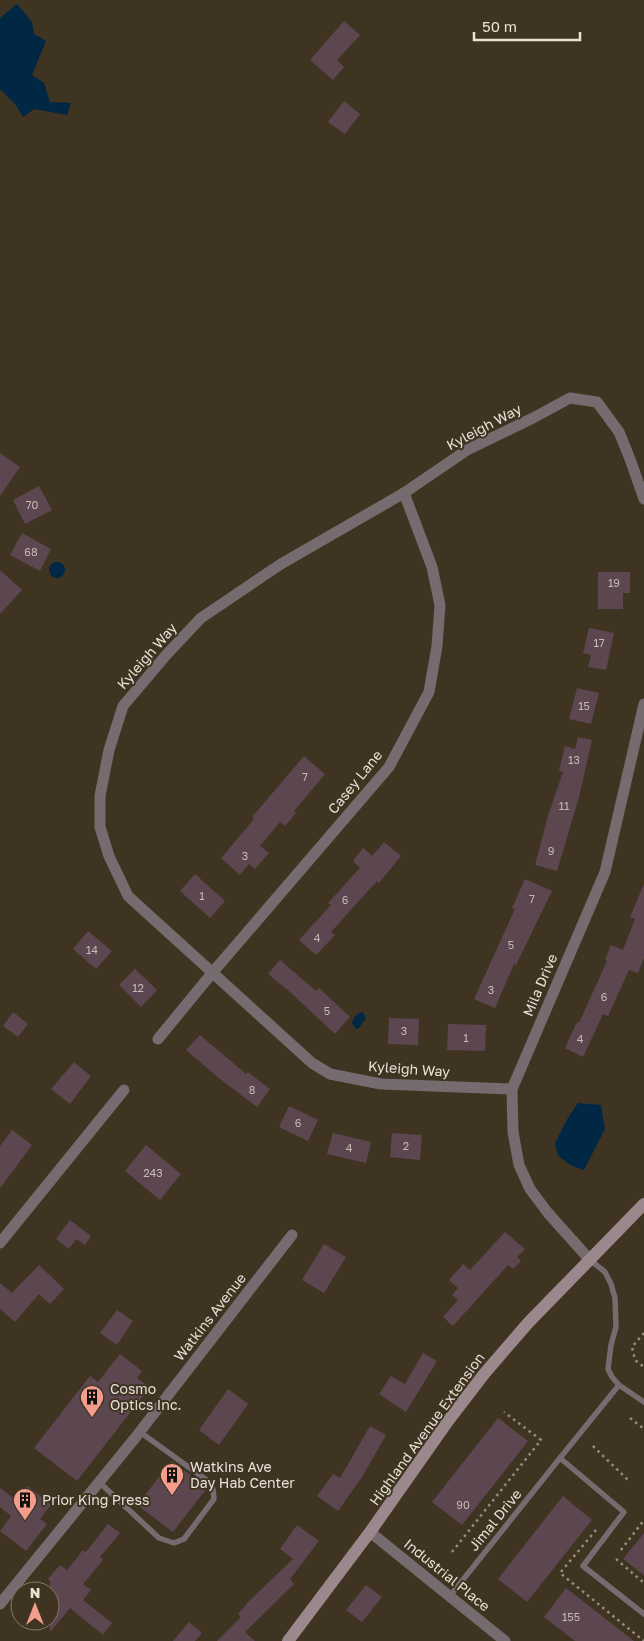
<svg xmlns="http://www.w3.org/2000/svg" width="644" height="1641" viewBox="0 0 644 1641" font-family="'Golos Text',sans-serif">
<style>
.water{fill:#002743}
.building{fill:#5c4650}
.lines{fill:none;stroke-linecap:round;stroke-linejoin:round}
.path{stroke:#978e80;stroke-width:2.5;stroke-dasharray:2.5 4;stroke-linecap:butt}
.lane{stroke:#766b6e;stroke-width:5.5}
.street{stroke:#766b6e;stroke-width:11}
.secondary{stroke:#9a888d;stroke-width:12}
.labels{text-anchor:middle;stroke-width:4;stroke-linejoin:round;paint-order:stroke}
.number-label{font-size:11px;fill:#c5bab4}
.street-label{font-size:14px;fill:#e8e1d6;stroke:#3f3422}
.poi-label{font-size:14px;fill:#e8e1d6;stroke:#3f3422;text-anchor:start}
</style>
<rect width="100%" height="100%" fill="#3f3422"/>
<g class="water">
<polygon points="17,4 32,22 34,34 46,41 32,75 44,83 50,102 71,103 67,115 34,109 23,117 15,104 0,89 0,18"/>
<circle cx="57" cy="570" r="8"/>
<path d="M363,1012L366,1018L359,1028L356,1029L352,1023C354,1016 356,1014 363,1012Z"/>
<polygon points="578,1103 601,1105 605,1129 584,1170 572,1166 558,1156 555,1143 566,1121"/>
</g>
<g class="building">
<polygon points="344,21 360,35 337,60 344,67 333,80 310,60"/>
<polygon points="344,101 360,114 345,134 328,122"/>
<polygon points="0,453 20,467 0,496"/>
<polygon points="39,486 52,510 25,524 13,500"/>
<polygon points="22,533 51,549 40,571 10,555"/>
<polygon points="0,570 22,590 0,614"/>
<polygon points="598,572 630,572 630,593 623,593 623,609 598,609"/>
<polygon points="589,628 614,633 606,670 588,667 591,655 583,653"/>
<polygon points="577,688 599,693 591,724 569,719"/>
<polygon points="578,737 592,740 579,797 557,871 535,865 548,816 563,772 559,771 565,746 575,749"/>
<polygon points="304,756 325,774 294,811 296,813 285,826 280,822 260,846 269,853 255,869 249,864 240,875 221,858 254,819 252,817"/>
<polygon points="384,842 401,856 379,883 377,881 331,932 335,935 316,955 299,940 331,905 328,903 360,868 353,861 363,848 372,856"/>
<polygon points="195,874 225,901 210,918 180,891"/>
<polygon points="525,879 552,891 516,965 514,964 495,1008 474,999 515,909 512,908"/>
<polygon points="644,884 644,958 638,973 629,970 608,1016 603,1014 583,1057 565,1048 577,1022 579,1023 607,961 605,960 611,945 623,950 635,919 630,917"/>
<polygon points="88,931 112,951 96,969 73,949"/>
<polygon points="280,960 316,991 319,988 350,1017 335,1034 290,992 268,974"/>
<polygon points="135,969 157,990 141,1007 119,985"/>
<polygon points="13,1012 28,1024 18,1037 3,1026"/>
<polygon points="389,1018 419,1019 418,1045 388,1044"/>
<polygon points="448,1024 486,1025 485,1051 447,1050"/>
<polygon points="200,1035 246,1074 248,1072 270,1089 257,1107 220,1079 186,1050"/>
<polygon points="74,1062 91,1076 70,1104 51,1089"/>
<polygon points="289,1106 318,1120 308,1141 279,1127"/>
<polygon points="12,1130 32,1145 0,1188 0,1146"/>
<polygon points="333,1133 371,1142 366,1163 327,1154"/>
<polygon points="392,1133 422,1135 420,1160 390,1157"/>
<polygon points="146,1145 181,1174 160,1200 125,1171"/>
<polygon points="70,1220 91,1236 85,1245 76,1239 69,1249 56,1239"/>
<polygon points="505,1232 525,1249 517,1257 521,1261 513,1269 508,1265 453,1326 443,1317 458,1300 452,1295 458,1288 449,1280 463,1264 470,1270"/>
<polygon points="324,1244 346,1257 324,1293 302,1280"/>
<polygon points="39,1265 64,1289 50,1304 39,1294 15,1322 0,1309 0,1283 12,1293"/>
<polygon points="117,1310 133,1321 117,1345 100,1333"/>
<polygon points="423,1353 437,1361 406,1412 379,1394 391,1376 405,1384"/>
<polygon points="120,1354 142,1371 137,1378 150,1387 77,1481 34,1448 90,1376 98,1382"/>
<polygon points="228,1389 248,1404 219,1445 199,1430"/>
<polygon points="498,1418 528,1441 462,1525 432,1502"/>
<polygon points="370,1426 386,1435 362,1477 338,1511 317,1496 333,1474 340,1478"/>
<polygon points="172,1461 207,1488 173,1532 137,1505"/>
<polygon points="28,1486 51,1505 40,1519 47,1524 26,1551 0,1531 11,1516 0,1507 0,1488 17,1501"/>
<polygon points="563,1496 592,1520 527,1602 498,1579"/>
<polygon points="108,1524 120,1533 100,1557 103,1560 83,1584 91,1590 83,1600 112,1623 103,1635 70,1608 50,1632 50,1581 48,1579 60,1565 67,1570 83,1550 86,1552"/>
<polygon points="297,1525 319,1541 290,1579 294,1584 245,1632 255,1641 217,1641 241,1617 238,1614 246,1605 246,1604 293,1559 280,1549"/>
<polygon points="644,1533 644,1575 623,1559"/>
<polygon points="366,1585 382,1597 362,1622 346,1610"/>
<polygon points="566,1588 634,1641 575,1641 544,1617"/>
<polygon points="189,1622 202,1633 195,1641 173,1641"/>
</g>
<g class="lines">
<g class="path">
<polyline points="644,1333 632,1347 635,1360 644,1367"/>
<polyline points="630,1418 644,1429"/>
<polyline points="593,1446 630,1482"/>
<polyline points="596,1530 560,1573 644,1641"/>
<polyline points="621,1550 644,1520"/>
<polyline points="452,1552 541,1440 504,1412"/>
<polyline points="616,1559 644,1583"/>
</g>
<g class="lane">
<polyline points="590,1260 605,1272 611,1284 615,1298 616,1327 611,1345 608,1369 612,1377 619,1385 644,1402"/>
<polyline points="560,1458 619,1385"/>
<polyline points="99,1482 159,1538 174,1543 184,1539 214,1499 213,1489 208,1481 140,1432"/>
<polyline points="450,1596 560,1458 624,1512 583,1566 644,1614"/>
</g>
<g class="street">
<polyline points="158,1039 213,972 389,767 429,692 437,646 440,605 432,567 404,493"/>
<polyline points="512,1089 381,1084 330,1074 312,1063 128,896 109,856 100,827 100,796 109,750 123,706 167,654 201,618 281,564 404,493 467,450 533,418 570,398 597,402 619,432 630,459 644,499"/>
<polyline points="0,1243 124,1090"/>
<polyline points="590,1260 548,1213 530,1189 519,1165 513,1132 512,1089 605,872 644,704"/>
<polyline points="370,1532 505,1641"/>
<polyline points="0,1604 135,1438 292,1235"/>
</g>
<polyline class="secondary" points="288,1641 370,1532 448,1421 484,1374 528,1323 644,1204"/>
</g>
<defs>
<g id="building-pin" transform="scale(1.25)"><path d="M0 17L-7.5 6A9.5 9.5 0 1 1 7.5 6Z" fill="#f49d8b" stroke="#3f3422"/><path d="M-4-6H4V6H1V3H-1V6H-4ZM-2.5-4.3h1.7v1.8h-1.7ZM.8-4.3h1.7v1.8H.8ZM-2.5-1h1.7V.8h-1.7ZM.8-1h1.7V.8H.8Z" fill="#111"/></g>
</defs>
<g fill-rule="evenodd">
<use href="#building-pin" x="92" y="1397"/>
<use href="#building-pin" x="172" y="1475"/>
<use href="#building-pin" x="25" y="1500"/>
</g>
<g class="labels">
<g class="number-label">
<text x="32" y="509">70</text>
<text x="31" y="556">68</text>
<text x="614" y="587">19</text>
<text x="599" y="647">17</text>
<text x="584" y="710">15</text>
<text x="574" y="764">13</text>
<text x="305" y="781">7</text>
<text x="564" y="810">11</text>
<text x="551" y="855">9</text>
<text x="245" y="860">3</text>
<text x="202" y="900">1</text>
<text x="532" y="903">7</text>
<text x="345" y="904">6</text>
<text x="317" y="942">4</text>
<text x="511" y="949">5</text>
<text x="92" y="954">14</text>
<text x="138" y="992">12</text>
<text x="491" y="994">3</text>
<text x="604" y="1001">6</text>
<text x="327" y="1015">5</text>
<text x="404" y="1035">3</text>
<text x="466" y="1042">1</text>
<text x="580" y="1043">4</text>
<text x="252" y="1094">8</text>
<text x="298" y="1127">6</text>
<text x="406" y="1150">2</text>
<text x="349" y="1152">4</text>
<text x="153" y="1177">243</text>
<text x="463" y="1509">90</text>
<text x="571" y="1621">155</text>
</g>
<g class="street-label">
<text transform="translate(484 427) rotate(-28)" y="5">Kyleigh Way</text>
<text transform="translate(147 656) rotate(-49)" y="5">Kyleigh Way</text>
<text transform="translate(355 782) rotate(-51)" y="5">Casey Lane</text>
<text transform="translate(540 985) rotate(-67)" y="5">Mila Drive</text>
<text transform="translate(409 1069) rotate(4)" y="5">Kyleigh Way</text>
<text transform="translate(210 1317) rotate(-52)" y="5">Watkins Avenue</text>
<text transform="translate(427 1429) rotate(-54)" y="5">Highland Avenue Extension</text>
<text transform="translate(495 1520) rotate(-51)" y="5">Jimal Drive</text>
<text transform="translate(447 1575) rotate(39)" y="5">Industrial Place</text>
</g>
<g class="poi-label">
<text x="110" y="1394">Cosmo<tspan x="110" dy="16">Optics Inc.</tspan></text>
<text x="190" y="1472">Watkins Ave<tspan x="190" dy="16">Day Hab Center</tspan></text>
<text x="42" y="1505">Prior King Press</text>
</g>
</g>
<g transform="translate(35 1606)"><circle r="24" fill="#3f3422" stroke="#83796a"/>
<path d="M0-4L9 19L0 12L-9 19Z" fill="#f49d8b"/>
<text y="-8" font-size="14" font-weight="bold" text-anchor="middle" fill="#e8e1d6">N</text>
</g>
<path d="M474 32v8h106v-8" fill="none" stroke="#e8e1d6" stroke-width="2.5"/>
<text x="482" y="32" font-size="15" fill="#e8e1d6" stroke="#3f3422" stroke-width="4" paint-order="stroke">50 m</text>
</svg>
